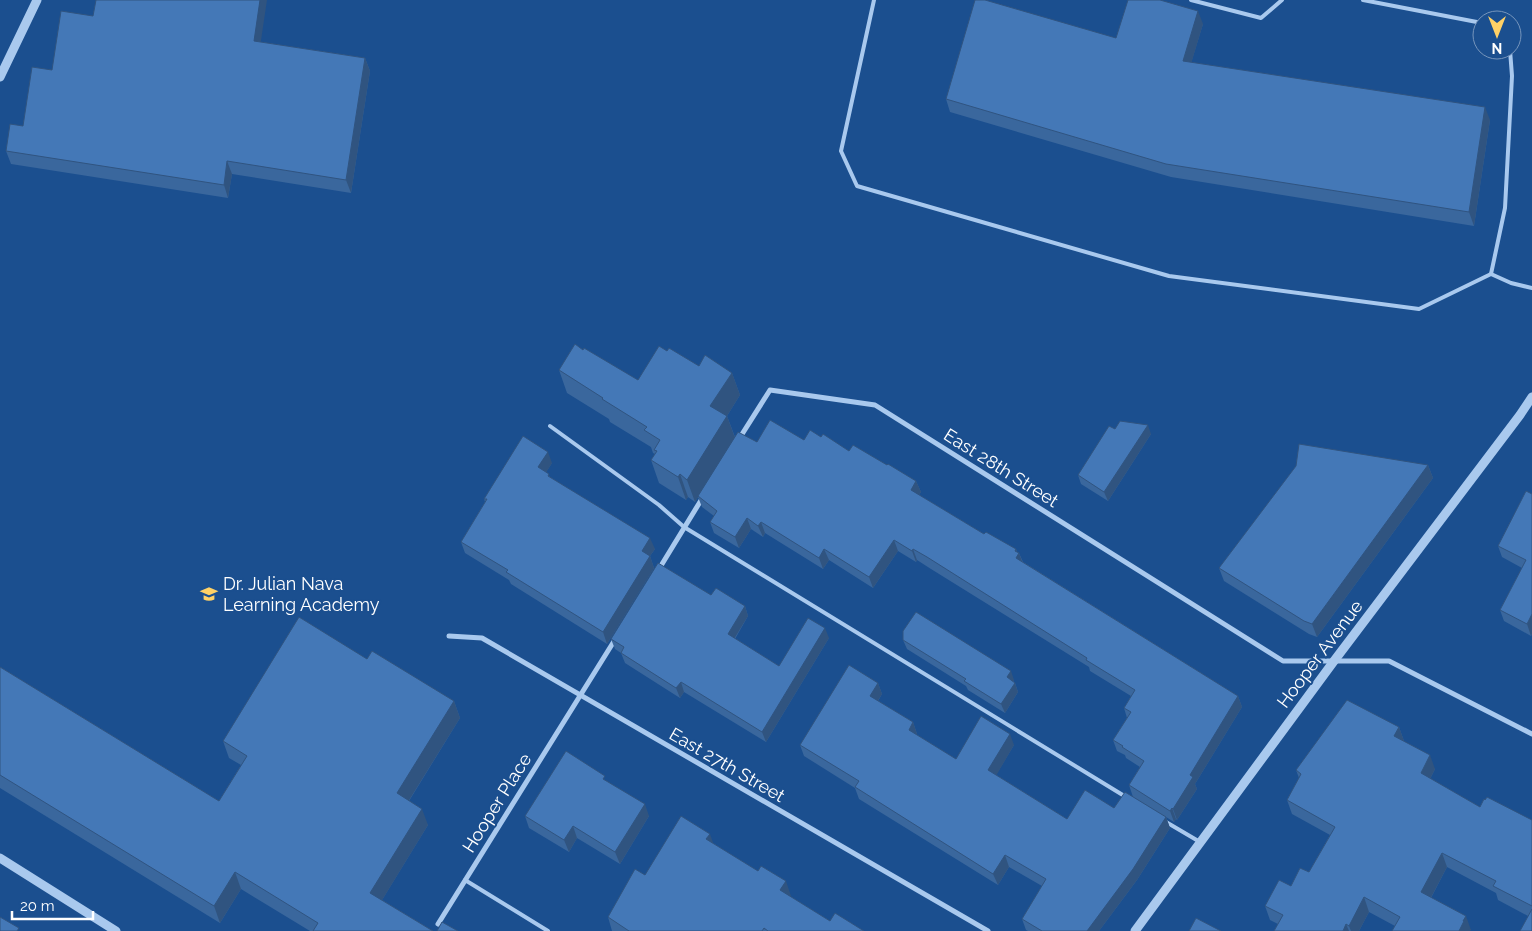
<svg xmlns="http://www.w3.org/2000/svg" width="1532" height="931" viewBox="0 0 1532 931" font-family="Raleway,sans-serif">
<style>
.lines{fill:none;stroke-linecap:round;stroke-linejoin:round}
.service{stroke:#a9c9ee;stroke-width:4}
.minor{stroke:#a9c9ee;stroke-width:5}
.tertiary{stroke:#a9c9ee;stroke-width:9}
.wall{fill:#3a679d}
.shaded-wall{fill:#305480}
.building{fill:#4478b7;stroke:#305480}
.labels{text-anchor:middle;stroke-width:4;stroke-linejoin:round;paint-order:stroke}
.street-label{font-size:18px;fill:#fff;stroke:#1b4f8f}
.poi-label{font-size:18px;fill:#fff;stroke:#1b4f8f;text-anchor:start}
</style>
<rect width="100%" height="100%" fill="#1b4f8f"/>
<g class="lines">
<g class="service">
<polyline points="874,0 841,151 857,186 1169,276 1419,309 1491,274"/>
<polyline points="1191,0 1261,18 1282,0"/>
<polyline points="1363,0 1482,23"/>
<polyline points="1510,50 1512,76 1505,208 1491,274 1511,283 1532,288"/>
<polyline points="550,426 659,505 684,527 1126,797"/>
<polyline points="1166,822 1200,842"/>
<polyline points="465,880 548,931"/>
</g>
<g class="minor">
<polyline points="739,439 770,390 875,405 1283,661 1389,661 1532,734"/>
<polyline points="659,569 703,497"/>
<polyline points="449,636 482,638 988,931"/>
<polyline points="438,924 616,638"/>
</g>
<g class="tertiary">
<polyline points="0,77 37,0"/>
<polyline points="0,858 116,931"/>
<polyline points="1135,931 1334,661 1520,415 1532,397"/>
</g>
</g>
<g class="wall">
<polygon points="1203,24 1191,63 1490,120 1474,226 1171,177 950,112 946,99 1116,38"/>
<polygon points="261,42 365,58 370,71 351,193 232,174 228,198 11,164 6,151 23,126 52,70"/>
<polygon points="583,350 638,380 667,351 699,366 732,373 740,395 727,416 735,437 757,442 804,440 821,437 849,451 887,465 916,481 921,492 919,495 984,534 1016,549 1017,552 1019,553 1023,562 1238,696 1242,707 1195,784 1197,789 1177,820 1176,819 1174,822 1166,817 1170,828 1137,880 1099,931 1028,931 1026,930 1022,919 1042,886 1009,867 998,885 859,799 855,788 804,756 800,745 878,683 882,694 878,701 913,722 917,734 917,735 956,759 1014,745 996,775 1067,819 1114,808 1133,797 1129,785 1140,767 1126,758 1125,755 1117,751 1113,740 1127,718 1124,708 1131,696 1090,671 1089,667 931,569 917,560 916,562 898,551 873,588 829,560 823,569 765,533 763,537 751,529 739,548 714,533 710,522 714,516 702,507 698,497 695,502 688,497 686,500 659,483 651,460 655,454 653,453 651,447 610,422 609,419 567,393 559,370"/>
<polygon points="1115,429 1151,434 1108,501 1081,484 1078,475"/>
<polygon points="552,463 546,472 550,477 655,549 650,556 654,568 607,644 511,584 509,580 465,553 461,542 485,502 484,499"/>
<polygon points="1428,465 1433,478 1317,637 1309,634 1224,581 1219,568"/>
<polygon points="1532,494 1532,634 1531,636 1504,621 1500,610 1522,568 1502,557 1498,546"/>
<polygon points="711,595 745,606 748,616 735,639 779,666 829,638 766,742 684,692 680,698 625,663 621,653 615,649 611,639"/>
<polygon points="903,640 1014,680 1013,681 1015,683 1018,692 1005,713 968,690 966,686 907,649"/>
<polygon points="367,659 454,701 460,718 409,801 428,825 382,900 433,931 310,931 241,889 220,923 0,788 0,667 219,801 241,765 229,758 223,741"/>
<polygon points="1399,727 1404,741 1435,769 1430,779 1480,807 1532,820 1532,931 1528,916 1498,900 1496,893 1447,867 1431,898 1471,930 1395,926 1369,912 1359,931 1274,931 1278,924 1270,920 1265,906 1309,872 1330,835 1292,814 1287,800 1299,778 1296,770"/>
<polygon points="607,781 649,816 620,864 577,838 569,852 529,828 525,816"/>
<polygon points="713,843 791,897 830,921 864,931 612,931 608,917 645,875"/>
</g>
<g class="shaded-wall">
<polygon points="260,0 267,0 259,54 254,41"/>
<polygon points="1198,11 1203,24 1188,74 1183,61"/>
<polygon points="365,58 370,71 351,193 346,180"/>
<polygon points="1485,107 1490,120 1474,226 1469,212"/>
<polygon points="227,161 232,174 228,198 224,185"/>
<polygon points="732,373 740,395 727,416 735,438 695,502 687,480 710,406"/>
<polygon points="1148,425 1151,434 1108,501 1104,492"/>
<polygon points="548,452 552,463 542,479 538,467"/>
<polygon points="1428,465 1433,478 1317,637 1312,624"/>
<polygon points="680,474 688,497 686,500 678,477"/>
<polygon points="916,481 921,492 915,501 911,490"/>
<polygon points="747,518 751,529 739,548 735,537"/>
<polygon points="761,522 765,533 763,537 758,526"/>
<polygon points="650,538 655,549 650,556 654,568 607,644 603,632 642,551"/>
<polygon points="894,540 898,551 873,588 869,577"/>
<polygon points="824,549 829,560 823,569 819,558"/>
<polygon points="913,549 917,560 916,562 912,551"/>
<polygon points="1016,549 1018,555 1019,553 1023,564 1016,558 1015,551"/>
<polygon points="745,606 748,616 731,644 728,634"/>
<polygon points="1532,614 1532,634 1531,636 1527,624"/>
<polygon points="825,628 829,638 766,742 762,732"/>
<polygon points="1011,671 1014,680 1010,686 1007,677"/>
<polygon points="681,682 684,692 680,698 676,688"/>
<polygon points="878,683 882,694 874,707 870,696"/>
<polygon points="1015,683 1018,692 1005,713 1001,704"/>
<polygon points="1238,696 1242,707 1195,784 1197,789 1177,820 1173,809 1190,775"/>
<polygon points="454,701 460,718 403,810 397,793"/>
<polygon points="913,722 917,734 913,741 909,730"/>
<polygon points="1399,727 1404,741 1399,750 1394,736"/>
<polygon points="1010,734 1014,745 993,781 988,770"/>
<polygon points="1430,755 1435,769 1426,787 1421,773"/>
<polygon points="645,804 649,816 620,864 615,852"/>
<polygon points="1172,808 1176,819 1174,822 1170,811"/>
<polygon points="422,809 428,825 376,910 370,893"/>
<polygon points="1166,817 1170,828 1137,880 1099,931 1087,931"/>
<polygon points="573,826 577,838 569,852 564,840"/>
<polygon points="710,834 716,851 706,839"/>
<polygon points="1442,853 1447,867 1426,907 1421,892"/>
<polygon points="1005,855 1009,867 998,885 993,874"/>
<polygon points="235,872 241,889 220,923 214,906"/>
<polygon points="786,881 792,899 780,890"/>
<polygon points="1364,897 1369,912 1359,931 1351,931 1349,926"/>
<polygon points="1466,916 1471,930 1470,931 1459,931 1463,921"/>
<polygon points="1346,924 1349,931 1343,931"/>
</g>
<g class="building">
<polygon points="96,0 260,0 254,41 365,58 346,180 227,161 224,185 6,151 10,124 23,126 32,67 52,70 61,11 93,16"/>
<polygon points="975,0 985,0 1116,38 1128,0 1160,0 1198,11 1183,61 1485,107 1469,212 1166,164 946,99"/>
<polygon points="575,344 583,350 584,348 638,380 659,346 667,351 669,348 699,366 705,355 732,373 710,406 727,416 687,480 680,474 678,477 651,460 657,451 654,450 660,440 644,430 647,427 602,399 603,398 559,370"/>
<polygon points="770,420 804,440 810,430 821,437 823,434 849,451 853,445 887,465 888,464 916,481 911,490 984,534 986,532 1016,549 1015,551 1019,553 1016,558 1238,696 1190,775 1193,777 1173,809 1172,808 1170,811 1129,785 1144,761 1122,747 1123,746 1113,740 1131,712 1124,708 1135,690 1086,660 1087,658 927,557 913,549 912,551 894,540 869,577 824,549 819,558 761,522 758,526 747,518 735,537 710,522 717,511 698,496 738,432 757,442"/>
<polygon points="1120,421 1148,425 1104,492 1078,475 1109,426 1115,429"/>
<polygon points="523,436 548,452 538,467 549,474 548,476 650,538 642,551 650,556 603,632 506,572 508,570 461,542 487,499 484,499"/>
<polygon points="1299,444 1428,465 1312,624 1304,621 1219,568 1296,466"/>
<polygon points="1526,491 1532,494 1532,614 1527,624 1500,610 1526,560 1498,546"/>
<polygon points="658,563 711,595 716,588 745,606 728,634 779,666 808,618 825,628 762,732 681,682 676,688 621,653 624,647 611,639"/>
<polygon points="916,612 1011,671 1007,677 1015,683 1001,704 964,681 966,679 903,640 903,631"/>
<polygon points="299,617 367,659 372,651 454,701 397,793 422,809 370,893 433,931 313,931 318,923 235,872 214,906 0,775 0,667 219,801 247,756 223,741"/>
<polygon points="849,665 878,683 870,696 913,722 909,730 956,759 981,716 1010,734 988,770 1067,819 1085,790 1114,808 1125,792 1166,817 1133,869 1087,931 1042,931 1022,919 1046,879 1005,855 993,874 855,787 859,781 800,745"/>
<polygon points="1347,700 1399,727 1394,736 1430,755 1421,773 1480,807 1484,799 1485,800 1487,797 1532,820 1532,906 1493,886 1496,881 1442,853 1421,892 1466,916 1463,921 1464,921 1459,931 1392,931 1400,917 1364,897 1349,926 1346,924 1343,931 1274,931 1283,915 1265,906 1279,880 1291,886 1300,868 1309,872 1335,827 1287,800 1301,774 1296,770"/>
<polygon points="566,751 605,776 603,779 645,804 615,852 573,826 564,840 525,816"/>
<polygon points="681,816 710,834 706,839 758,871 761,866 786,881 780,890 830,921 835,913 864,931 768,931 764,928 762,931 629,931 608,917 635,869 645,875"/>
<polygon points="1532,909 1532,931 1520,931"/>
<polygon points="0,917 19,928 17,931 0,931"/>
<polygon points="1196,918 1221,931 1189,931"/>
<polygon points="442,922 458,931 437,931"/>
</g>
<defs>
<g id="school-bare" transform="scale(1.35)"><path d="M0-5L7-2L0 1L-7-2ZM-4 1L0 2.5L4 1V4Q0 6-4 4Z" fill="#ffd166" stroke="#1b4f8f" stroke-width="2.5" paint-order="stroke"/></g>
</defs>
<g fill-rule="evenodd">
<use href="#school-bare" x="209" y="594"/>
</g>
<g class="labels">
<g class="street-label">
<text transform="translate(1001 468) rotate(32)" y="6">East 28th Street</text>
<text transform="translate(1320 654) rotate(-53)" y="6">Hooper Avenue</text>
<text transform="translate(727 765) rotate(30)" y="6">East 27th Street</text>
<text transform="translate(497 803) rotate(-58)" y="6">Hooper Place</text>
</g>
<g class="poi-label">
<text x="223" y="590">Dr. Julian Nava<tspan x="223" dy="21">Learning Academy</tspan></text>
</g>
</g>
<g transform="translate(1497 35) rotate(180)"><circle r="24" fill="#1b4f8f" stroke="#7695bc"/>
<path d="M0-4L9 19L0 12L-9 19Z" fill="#ffd166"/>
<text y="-8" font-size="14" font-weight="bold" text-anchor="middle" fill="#ffffff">N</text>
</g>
<path d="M12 911v8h81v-8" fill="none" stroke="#ffffff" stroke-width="2.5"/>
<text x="20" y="911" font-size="15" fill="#ffffff" stroke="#1b4f8f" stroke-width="4" paint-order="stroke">20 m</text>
</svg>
